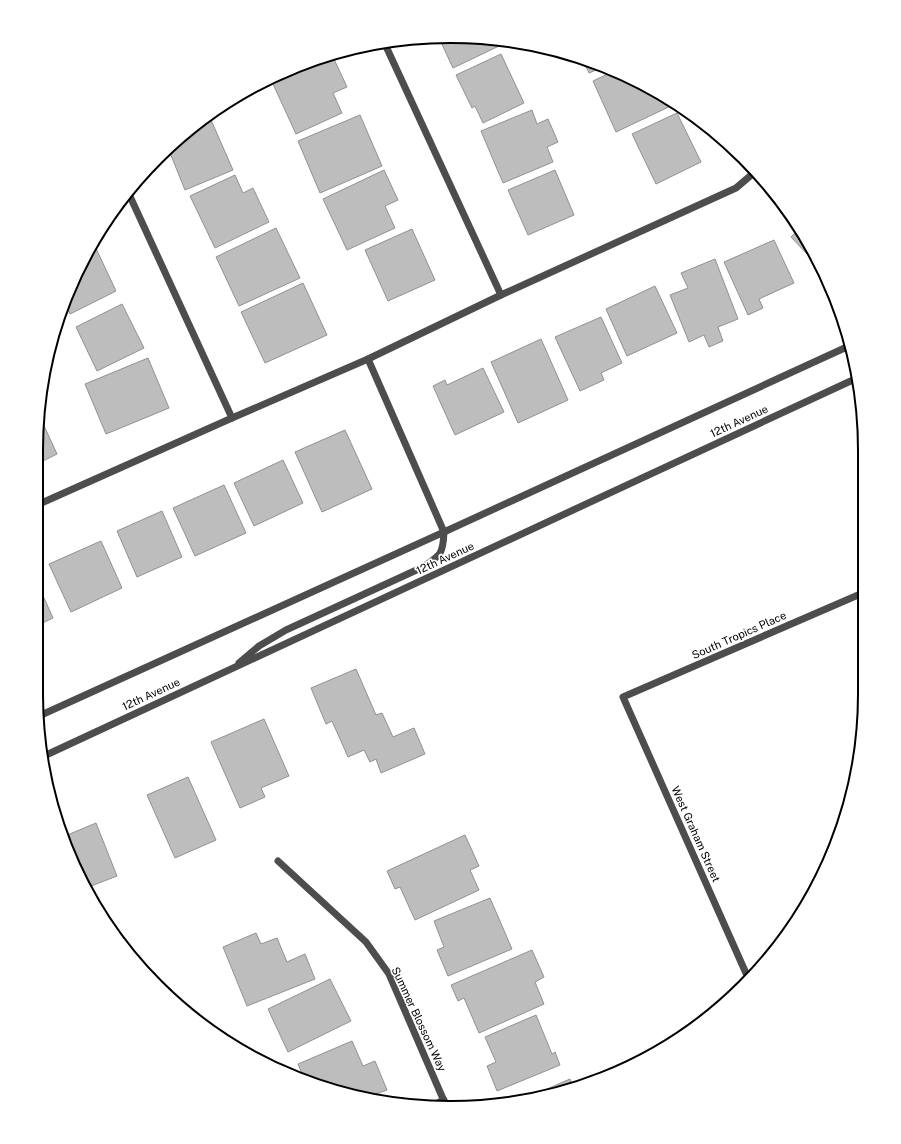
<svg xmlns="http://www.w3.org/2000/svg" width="901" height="1144" viewBox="0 0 901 1144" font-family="'Public Sans',sans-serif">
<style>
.building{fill:#bdbdbd;stroke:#919191}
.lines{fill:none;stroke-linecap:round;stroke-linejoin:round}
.minor{stroke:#4d4d4d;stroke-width:7}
.labels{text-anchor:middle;stroke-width:3.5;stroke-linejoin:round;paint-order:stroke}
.street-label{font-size:11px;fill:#000;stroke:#fff}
.rim{fill:none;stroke:#000;stroke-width:2}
</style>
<rect width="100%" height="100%" fill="#fff"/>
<g class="building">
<polygon points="477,37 496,40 499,46 453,68 439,38"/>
<polygon points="501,54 524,103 483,123 475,106 472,108 456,75"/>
<polygon points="333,57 347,87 333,93 342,113 296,134 273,84"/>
<polygon points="583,60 603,67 589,73"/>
<polygon points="614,71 634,79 675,104 616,132 593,81"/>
<polygon points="532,110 537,124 548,119 558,142 547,147 553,162 503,183 481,131"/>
<polygon points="677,113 701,162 656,184 632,134"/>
<polygon points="360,115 382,166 320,193 298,141"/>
<polygon points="211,120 233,170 185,190 168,148 177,139 194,127"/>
<polygon points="384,170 398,200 385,206 395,228 347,250 323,199"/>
<polygon points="555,170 574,215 528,235 508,190"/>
<polygon points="235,175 243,193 253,188 269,222 215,248 190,196"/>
<polygon points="276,228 300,278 239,306 216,257"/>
<polygon points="412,229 435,280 388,301 365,250"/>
<polygon points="799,229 809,243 822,270 791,237"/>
<polygon points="774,240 794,283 759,299 763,308 748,315 724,262"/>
<polygon points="93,242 116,291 70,314 65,302"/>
<polygon points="715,259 738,319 718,327 723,341 709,347 704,335 689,342 670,295 688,288 681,273"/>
<polygon points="303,283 327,335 265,363 241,312"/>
<polygon points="655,286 677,333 627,356 606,309"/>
<polygon points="122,304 144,348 97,371 76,327"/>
<polygon points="601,317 622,363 601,373 604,380 580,391 555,337"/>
<polygon points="541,339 568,400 518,423 491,362"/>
<polygon points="148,358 169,408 106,434 85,384"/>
<polygon points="483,368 504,412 455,435 433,386 445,380 447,385"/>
<polygon points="39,415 57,454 37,464 37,424"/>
<polygon points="345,430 372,489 322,512 295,452"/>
<polygon points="283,460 303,503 254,526 234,483"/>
<polygon points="224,485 246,533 195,556 173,508"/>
<polygon points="162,511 182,557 137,577 117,531"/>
<polygon points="101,541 122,588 71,612 49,564"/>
<polygon points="36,580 53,618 36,626"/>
<polygon points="356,669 376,715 382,713 393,737 414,728 425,754 381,773 376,759 370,762 364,750 348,757 332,721 326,724 311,688"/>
<polygon points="264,719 289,776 261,788 265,797 240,808 211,742"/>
<polygon points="188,777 216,840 175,858 147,795"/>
<polygon points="96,823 117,876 86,888 65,836"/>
<polygon points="465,835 479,866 470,870 479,890 415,920 400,887 395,889 387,871"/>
<polygon points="490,898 512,949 448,976 437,950 444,947 434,921"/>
<polygon points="256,933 261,944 277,938 287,962 305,954 315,979 247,1006 223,947"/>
<polygon points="532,950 544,977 535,982 544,1004 479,1033 464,998 458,1001 451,985"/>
<polygon points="330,979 351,1021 288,1052 268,1009"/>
<polygon points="536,1015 552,1054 555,1052 560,1065 497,1091 487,1066 496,1062 485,1037"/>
<polygon points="352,1041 363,1066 375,1061 387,1090 368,1097 343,1094 304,1078 298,1064"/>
<polygon points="570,1079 573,1087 558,1094 526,1098"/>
</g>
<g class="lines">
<g class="minor">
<polyline points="384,42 501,295"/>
<polyline points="128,192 232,418"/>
<polyline points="37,505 232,418 368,359 501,295 736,188 756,171"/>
<path d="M239,663L259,646L286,630L423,567C441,555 443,554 444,532L368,359"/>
<polyline points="39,716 444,532 849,346"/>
<polyline points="44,756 855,379"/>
<polyline points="278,861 366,942 389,974 447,1108"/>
<polyline points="749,980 623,697 865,592"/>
<polyline points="432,1106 444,1100"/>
</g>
</g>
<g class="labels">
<g class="street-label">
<text transform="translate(739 421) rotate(-25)" y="4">12th Avenue</text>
<text transform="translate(445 558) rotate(-25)" y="4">12th Avenue</text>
<text transform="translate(739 635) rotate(-24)" y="4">South Tropics Place</text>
<text transform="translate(151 694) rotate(-25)" y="4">12th Avenue</text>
<text transform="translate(696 834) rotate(66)" y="4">West Graham Street</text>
<text transform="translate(419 1019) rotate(65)" y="4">Summer Blossom Way</text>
</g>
</g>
<path d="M0 0H901V1144H0ZM450 43H451A407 407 0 0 1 858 450V694A407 407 0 0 1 451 1101H450A407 407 0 0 1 43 694V450A407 407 0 0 1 450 43Z" fill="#fff" fill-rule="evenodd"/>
<path class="rim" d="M450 43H451A407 407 0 0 1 858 450V694A407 407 0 0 1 451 1101H450A407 407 0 0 1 43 694V450A407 407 0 0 1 450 43Z"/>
</svg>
